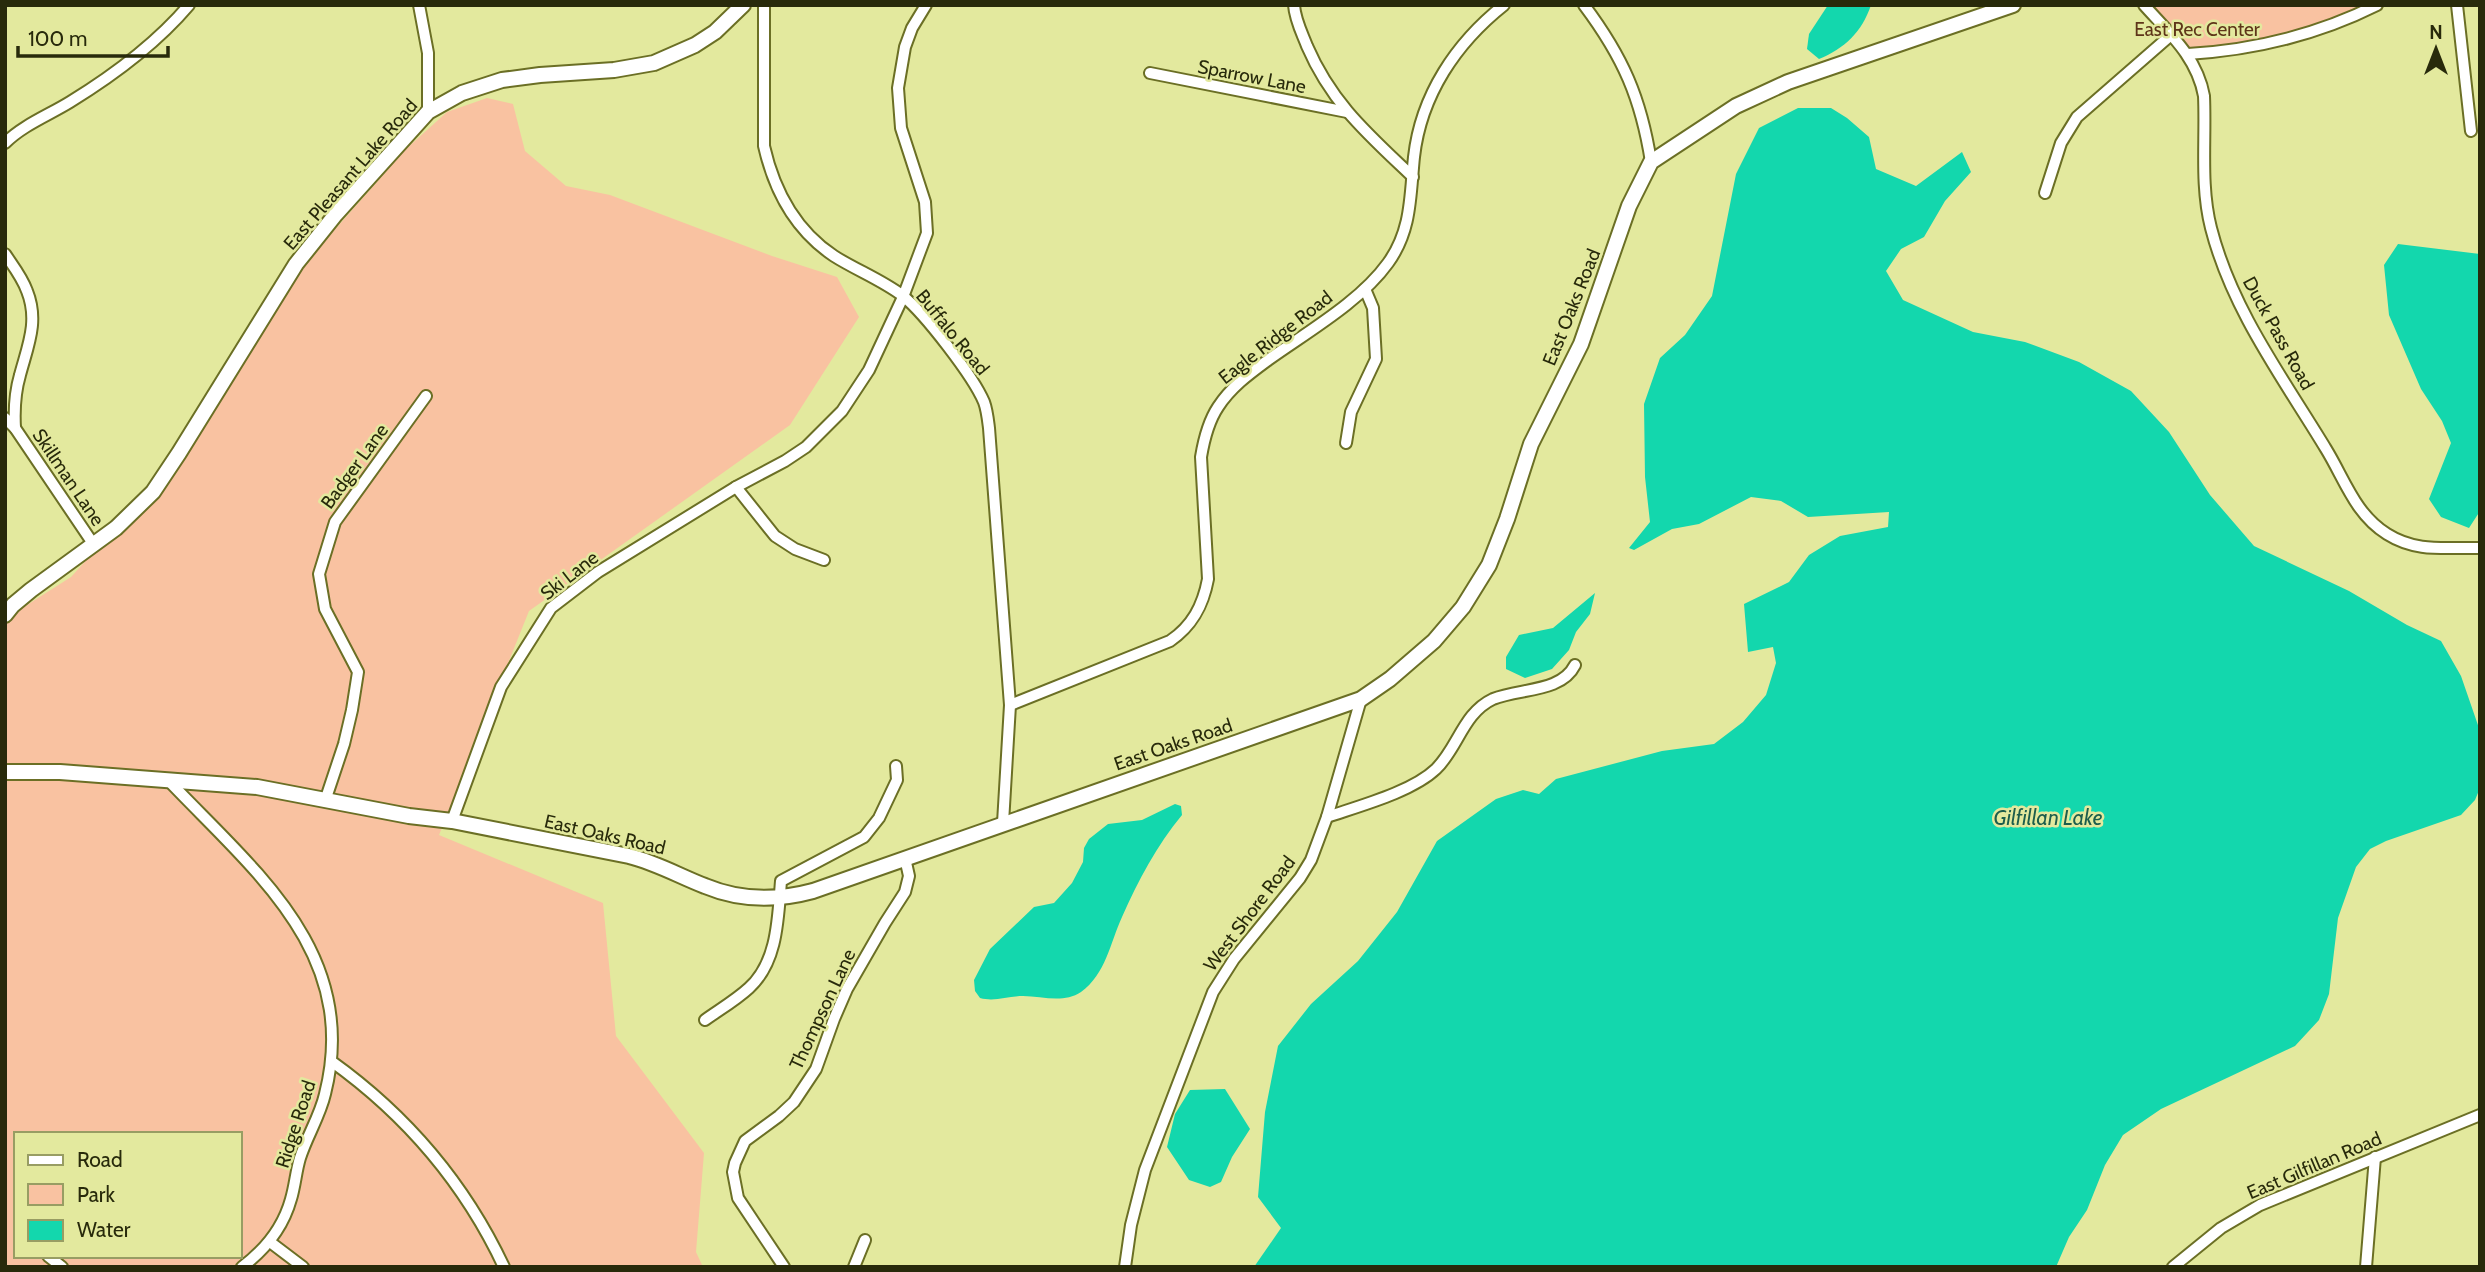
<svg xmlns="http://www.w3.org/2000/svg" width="2485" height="1272" viewBox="0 0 2485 1272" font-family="Cabin,sans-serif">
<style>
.green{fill:#f9c2a1;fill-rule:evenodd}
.water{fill:#13d7ad}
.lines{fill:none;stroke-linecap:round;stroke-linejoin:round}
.street-casing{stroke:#6b6f25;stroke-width:14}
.secondary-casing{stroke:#6b6f25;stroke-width:18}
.street{stroke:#fff;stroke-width:10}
.secondary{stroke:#fff;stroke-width:14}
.labels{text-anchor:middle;stroke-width:5;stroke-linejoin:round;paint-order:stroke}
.park-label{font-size:19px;fill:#5e3519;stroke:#e3e99e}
.street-label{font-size:19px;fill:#282a0b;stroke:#e3e99e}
.water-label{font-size:21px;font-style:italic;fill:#1c5e4c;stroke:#e3e99e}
</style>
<rect width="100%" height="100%" fill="#e3e99e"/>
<g class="green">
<polygon points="2144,5 2376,5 2287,40 2188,54"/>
<path d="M487,98L513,104L525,151L566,186L610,195L772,256L837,277L859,317L790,425L529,611L439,835L603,903L616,1036L704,1153L696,1252L703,1267H5V619L71,577L188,448L299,270L406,149L447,112ZM16,1134H240V1256H16Z"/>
</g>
<g class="water">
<path d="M1828,5H1871C1862,32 1845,48 1819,59L1807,49L1809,34Z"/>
<polygon points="1798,108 1831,108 1847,118 1869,137 1876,169 1916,186 1962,152 1971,172 1945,201 1924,237 1901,249 1886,271 1903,300 1973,332 2025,342 2079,362 2131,391 2169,432 2210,495 2254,546 2349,591 2407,625 2441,641 2461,676 2480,731 2480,788 2475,800 2461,815 2386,841 2370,849 2356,867 2338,918 2329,994 2319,1020 2295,1046 2161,1109 2123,1135 2105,1165 2087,1210 2069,1237 2056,1267 1254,1267 1281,1228 1258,1197 1265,1112 1278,1046 1311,1004 1358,961 1397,912 1437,841 1496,799 1523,790 1539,794 1556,779 1662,751 1714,744 1743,722 1766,695 1776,663 1773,647 1748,652 1744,604 1789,582 1809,555 1840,536 1888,527 1889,512 1808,517 1781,501 1751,497 1699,524 1672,529 1634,550 1629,548 1650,522 1645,477 1644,404 1660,358 1685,335 1712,296 1736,174 1759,128"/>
<polygon points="2398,244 2480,254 2480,511 2469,528 2441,517 2429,499 2451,443 2442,421 2421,389 2389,315 2384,265"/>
<polygon points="1595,593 1590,614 1576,632 1569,650 1552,669 1525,678 1506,669 1506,657 1519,635 1553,628"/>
<path d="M1175,804L1181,806L1182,815C1157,845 1138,881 1122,917C1110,943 1106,974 1081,992C1063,1004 1042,996 1023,996C1008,996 995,1002 980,998L975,991L974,980L990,949L1034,907L1054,903L1072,883L1083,862L1084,848L1089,839L1108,824L1142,820Z"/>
<polygon points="1225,1089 1250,1129 1232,1157 1221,1182 1210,1187 1189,1180 1167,1147 1175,1114 1190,1090"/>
</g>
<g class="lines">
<g class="street-casing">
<g id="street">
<polyline points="419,5 428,53 428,112"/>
<path d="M764,5V146C774,190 795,230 834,256C856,270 882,280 903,296C925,314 973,376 984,402C987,410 988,420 989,428L1010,705L1003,823"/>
<path d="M1294,5C1295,20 1302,33 1307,46C1332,104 1369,135 1413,177"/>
<path d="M1584,5C1623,57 1641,98 1651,162"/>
<path d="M2144,5C2169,33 2197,57 2204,96C2206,140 2200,185 2211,228C2232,310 2283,378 2326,449C2345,480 2355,514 2387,534C2417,553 2446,547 2480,548"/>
<polyline points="2457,5 2471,131"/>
<path d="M2188,54C2255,50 2317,35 2377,5"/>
<polyline points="1150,73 1347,112"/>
<path d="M5,143C23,125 49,115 70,102C114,75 155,45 189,5"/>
<polyline points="2045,193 2061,143 2077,117 2171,35"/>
<path d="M5,254C13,266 22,277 27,291C39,321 28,345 20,375C15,392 14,410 15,428"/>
<polyline points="5,418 15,428 94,545"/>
<polyline points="1346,443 1351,412 1376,359 1373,308 1365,289"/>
<polyline points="736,487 775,536 795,549 824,560"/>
<path d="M1010,705L1170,641C1192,626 1203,606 1208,579L1201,457C1204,439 1208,422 1218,407C1231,387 1249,374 1268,360C1307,332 1360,302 1388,263C1412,230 1410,195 1414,157C1421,95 1456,43 1504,5"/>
<path d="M167,779C253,870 361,952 325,1094C320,1116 307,1136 300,1158C296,1171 295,1186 291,1199C283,1228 266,1249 242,1267"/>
<polyline points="325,801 344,744 352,710 358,672 325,609 319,574 335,522 426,396"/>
<path d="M1327,817C1359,806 1412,792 1436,769C1458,748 1463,713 1493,699C1519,688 1561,693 1575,665"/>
<polyline points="452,821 501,687 551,608 598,572 736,487 785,461 806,447 842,411 869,370 903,297 927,233 925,202 901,128 898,88 905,47 912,28 926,5"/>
<path d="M705,1020C719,1010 736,1000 749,988C778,962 778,917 781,881L864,837L879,818L897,780L896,766"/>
<path d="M331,1061C405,1114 465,1184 504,1267"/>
<polyline points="270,1242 303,1267"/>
<polyline points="48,1256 62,1267"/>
<polyline points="784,1267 738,1198 733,1172 735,1163 745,1141 779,1116 794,1102 816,1069 834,1019 847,989 885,923 905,892 909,876 905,858"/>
<polyline points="854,1267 865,1240"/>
<polyline points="1125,1267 1131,1225 1145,1170 1213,992 1234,959 1300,878 1311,860 1327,817 1361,699"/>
<polyline points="2173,1267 2221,1228 2260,1205 2480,1115"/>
<polyline points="2366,1267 2375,1157"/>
</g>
</g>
<g class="secondary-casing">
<g id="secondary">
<polyline points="5,615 13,605 31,590 116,528 153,492 179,453 296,264 336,214 428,112 462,93 502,80 540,75 614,70 654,63 695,45 715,32 743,5"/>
<path d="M5,772H60L257,787L409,816L452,821L629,856C657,863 679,876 705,886C741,901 776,901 813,891L1361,699L1390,679L1434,641L1463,607L1489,565L1507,519L1531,444L1581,344L1629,206L1651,162L1736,106L1788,82L2013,5"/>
</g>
</g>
<use href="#street" class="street"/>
<use href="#secondary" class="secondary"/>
</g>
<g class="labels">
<g class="park-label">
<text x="2197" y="36">East Rec Center</text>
</g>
<g class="street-label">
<text transform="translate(1252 76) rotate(11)" y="7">Sparrow Lane</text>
<text transform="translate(350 174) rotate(-49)" y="7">East Pleasant Lake Road</text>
<text transform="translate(1571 307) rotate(-68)" y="7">East Oaks Road</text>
<text transform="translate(953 332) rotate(51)" y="7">Buffalo Road</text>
<text transform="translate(2279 333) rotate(61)" y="7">Duck Pass Road</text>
<text transform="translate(1275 337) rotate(-38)" y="7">Eagle Ridge Road</text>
<text transform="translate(354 466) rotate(-54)" y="7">Badger Lane</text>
<text transform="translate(69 477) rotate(56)" y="7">Skillman Lane</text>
<text transform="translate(569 575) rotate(-38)" y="7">Ski Lane</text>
<text transform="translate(1173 744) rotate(-19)" y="7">East Oaks Road</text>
<text transform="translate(605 834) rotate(13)" y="7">East Oaks Road</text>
<text transform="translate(1249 913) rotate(-53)" y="7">West Shore Road</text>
<text transform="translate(822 1009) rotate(-65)" y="7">Thompson Lane</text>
<text transform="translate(295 1124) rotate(-72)" y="7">Ridge Road</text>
<text transform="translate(2314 1165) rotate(-23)" y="7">East Gilfillan Road</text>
</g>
<g class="water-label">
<text x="2048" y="825">Gilfillan Lake</text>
</g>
</g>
<rect width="2485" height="1272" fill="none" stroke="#282a0b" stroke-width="14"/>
<rect x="14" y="1132" width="228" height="126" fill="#e3e99e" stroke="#989d63" stroke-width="2"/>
<rect x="28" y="1155" width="35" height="10" fill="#ffffff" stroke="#989d63" stroke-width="2"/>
<text x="77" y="1167" font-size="21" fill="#282a0b">Road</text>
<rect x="28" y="1184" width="35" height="21" fill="#f9c2a1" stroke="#989d63" stroke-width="2"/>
<text x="77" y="1202" font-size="21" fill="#282a0b">Park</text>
<rect x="28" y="1220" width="35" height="21" fill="#13d7ad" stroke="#989d63" stroke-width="2"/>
<text x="77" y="1237" font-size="21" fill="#282a0b">Water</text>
<g transform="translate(2436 49)" stroke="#e3e99e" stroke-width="5" paint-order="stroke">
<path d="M0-5L12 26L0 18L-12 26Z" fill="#282a0b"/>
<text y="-10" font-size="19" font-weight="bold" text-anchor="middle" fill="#282a0b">N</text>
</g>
<path d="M18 46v10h150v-10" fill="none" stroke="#282a0b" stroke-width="3.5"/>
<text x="28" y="46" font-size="21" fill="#282a0b" stroke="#e3e99e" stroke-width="5" paint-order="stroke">100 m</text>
</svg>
